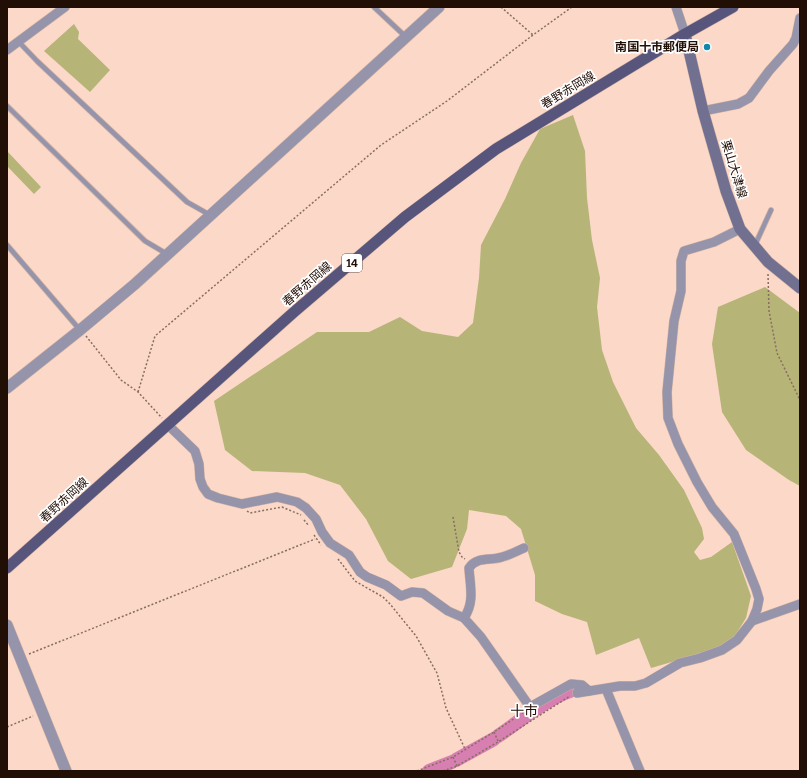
<svg xmlns="http://www.w3.org/2000/svg" width="807" height="778" viewBox="0 0 807 778" font-family="Bitter,'Noto Sans JP',serif">
<style>
.green{fill:#b6b477}
.lines{fill:none;stroke-linecap:round;stroke-linejoin:round}
.river{stroke:#d77fb0;stroke-width:14}
.service-casing{stroke:#d4b4a4;stroke-width:6}
.minor-casing{stroke:#d4b4a4;stroke-width:10}
.tertiary-casing{stroke:#d4b4a4;stroke-width:12}
.secondary-casing{stroke:#d4b4a4;stroke-width:12}
.primary-casing{stroke:#d4b4a4;stroke-width:12}
.path{stroke:#886e61;stroke-width:1.5;stroke-dasharray:2 2;stroke-linecap:butt}
.service{stroke:#9594ab;stroke-width:4.5}
.minor{stroke:#9594ab;stroke-width:9}
.tertiary{stroke:#9594ab;stroke-width:11}
.secondary{stroke:#717091;stroke-width:11}
.primary{stroke:#58557d;stroke-width:11}
.poi-dot{fill:#1287ac;stroke:#fff;stroke-width:1.5}
.labels{text-anchor:middle;stroke-width:3.5;stroke-linejoin:round;paint-order:stroke}
.shield{fill:#fff;stroke:#645650;stroke-width:1}
.shield-label{font-size:11px;font-weight:bold;fill:#210e05}
.poi-label{font-size:12px;font-weight:bold;fill:#210e05;stroke:#fff;text-anchor:end}
.street-label{font-size:12px;fill:#210e05;stroke:#fff}
.quarter-label{font-size:14px;fill:#210e05;stroke:#fff}
</style>
<rect width="100%" height="100%" fill="#fbd8c7"/>
<g class="green">
<polygon points="74,24 79,32 78,39 110,70 90,92 44,51"/>
<polygon points="573,115 585,151 587,198 592,240 600,278 597,307 602,350 613,382 636,428 659,455 684,490 702,528 704,539 694,552 700,560 711,557 732,542 751,596 746,618 733,639 713,650 651,668 639,638 596,655 587,622 562,614 535,601 535,575 521,529 506,516 469,510 467,529 452,567 411,579 388,561 366,519 340,485 305,473 252,471 225,450 214,401 317,332 369,332 400,317 422,331 458,337 473,323 479,278 481,245 505,199 521,163 540,129"/>
<polygon points="7,151 41,187 34,194 7,166"/>
<polygon points="765,287 800,313 800,486 789,480 746,450 722,412 712,344 718,307"/>
</g>
<g class="lines">
<g class="river">
<path d="M498,736C523,719 549,696 579,688"/>
<polyline points="456,760 494,739"/>
<polyline points="429,771 452,762"/>
</g>
<g class="service-casing">
<g id="service">
<polyline points="374,7 406,37"/>
<polyline points="18,41 37,61 187,202 210,215"/>
<polyline points="7,106 145,241 167,254"/>
<polyline points="7,245 80,330"/>
<polyline points="755,245 771,210"/>
</g>
</g>
<g class="minor-casing">
<g id="minor">
<polyline points="676,7 685,34"/>
<polyline points="7,50 65,7"/>
<polyline points="703,111 738,104 749,98 769,71 793,44 796,38 800,18"/>
<polyline points="168,425 195,451 199,464 200,479 203,487 208,494 218,498 242,504 277,497 297,502 306,508 316,519 322,532 330,543 349,555 360,572 367,577 386,585 401,596 412,592 423,593 448,611 464,618 481,637 530,707 571,684 582,685 589,691"/>
<path d="M464,618C475,602 470,586 469,568C477,556 491,561 502,557C510,555 517,551 524,548"/>
<polyline points="752,621 800,604"/>
<polyline points="606,689 640,771"/>
<polyline points="577,693 620,686 635,686 646,683 680,663 700,658 722,650 737,640 752,621 757,609 759,599 756,589 734,534 712,507 697,482 678,444 668,418 667,392 674,321 681,291 681,261 684,251 714,242 740,229"/>
</g>
</g>
<g class="tertiary-casing">
<g id="tertiary">
<polyline points="7,388 80,330 135,284 439,7"/>
<polyline points="7,625 66,771"/>
</g>
</g>
<g class="secondary-casing">
<polyline id="secondary" points="685,34 703,111 726,191 740,229 768,262 800,288"/>
</g>
<g class="primary-casing">
<polyline id="primary" points="7,568 294,312 405,217 496,149 685,34 733,7"/>
</g>
<g class="path">
<polyline points="501,7 533,35"/>
<polyline points="768,274 769,311 777,353 800,400"/>
<polyline points="86,336 121,380 138,392 162,418"/>
<polyline points="138,392 155,336 381,145 447,101 533,35 572,7"/>
<polyline points="247,511 250,513 282,507 301,515"/>
<polyline points="453,517 459,552 462,557 465,559"/>
<polyline points="304,520 309,526"/>
<polyline points="314,535 321,545"/>
<polyline points="338,559 355,581 383,597 390,604 416,636 437,673 446,708 465,749"/>
<polyline points="29,654 315,539"/>
<polyline points="7,727 33,716"/>
<polyline points="494,732 498,741"/>
<polyline points="453,757 457,766"/>
<polyline points="417,771 453,757 494,732 524,712"/>
<polyline points="443,771 457,766 498,742 570,696"/>
</g>
<use href="#service" class="service"/>
<use href="#minor" class="minor"/>
<use href="#tertiary" class="tertiary"/>
<use href="#secondary" class="secondary"/>
<use href="#primary" class="primary"/>
</g>
<circle class="poi-dot" cx="707" cy="47" r="4"/>
<g class="labels">
<rect class="shield" x="342" y="254" width="20" height="18" rx="3"/>
<g class="shield-label">
<text x="352" y="267">14</text>
</g>
<g class="poi-label">
<text x="699" y="51">南国十市郵便局</text>
</g>
<g class="street-label">
<text transform="translate(568 90) rotate(-31)" y="4">春野赤岡線</text>
<text transform="translate(734 169) rotate(73)" y="4">栗山大津線</text>
<text transform="translate(307 284) rotate(-41)" y="4">春野赤岡線</text>
<text transform="translate(64 500) rotate(-42)" y="4">春野赤岡線</text>
</g>
<g class="quarter-label">
<text x="524" y="716">十市</text>
</g>
</g>
<rect width="807" height="778" fill="none" stroke="#210e05" stroke-width="16"/>
</svg>
